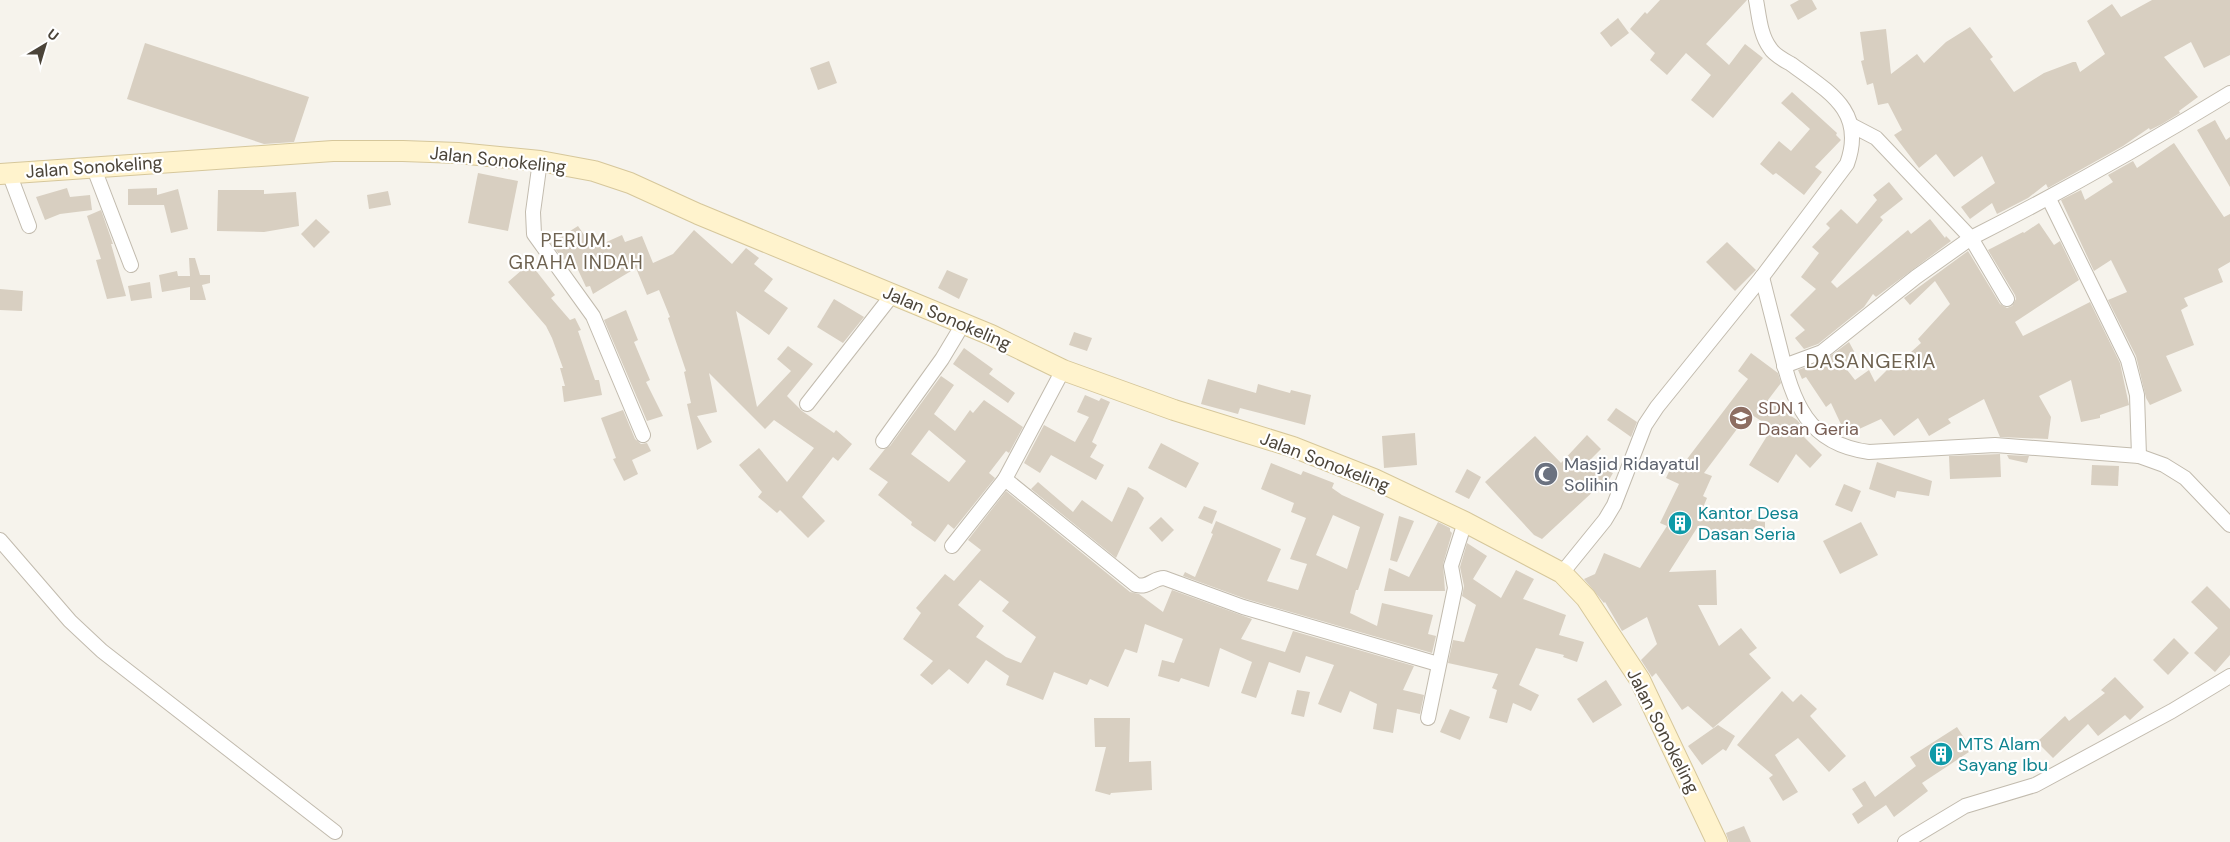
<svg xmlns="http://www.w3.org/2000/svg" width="2230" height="842" viewBox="0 0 2230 842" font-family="'DM Sans',sans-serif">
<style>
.building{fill:#d8cfc1;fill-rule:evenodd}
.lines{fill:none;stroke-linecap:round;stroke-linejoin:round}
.street-casing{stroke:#c2bbae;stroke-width:16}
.secondary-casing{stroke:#d6c79b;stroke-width:22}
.street{stroke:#fff;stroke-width:14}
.secondary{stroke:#fff3cd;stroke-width:20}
.labels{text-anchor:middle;stroke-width:4.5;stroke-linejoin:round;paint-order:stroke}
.street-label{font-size:18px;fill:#4b4439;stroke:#fff}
.education-label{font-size:18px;fill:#785e54;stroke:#fff;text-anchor:start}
.worship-label{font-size:18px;fill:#5b616d;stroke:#fff;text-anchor:start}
.culture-label{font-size:18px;fill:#0d838f;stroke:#fff;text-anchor:start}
.neighbourhood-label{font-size:19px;letter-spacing:1px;fill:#6e6250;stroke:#fff}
.quarter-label{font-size:20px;letter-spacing:1px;fill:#6e6250;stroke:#fff}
</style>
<rect width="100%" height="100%" fill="#f6f3ec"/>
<g class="building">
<polygon points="1660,0 1747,0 1706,44 1729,65 1745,44 1763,58 1713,118 1691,100 1711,75 1686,53 1667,75 1650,60 1655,53 1630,29 1645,12 1647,14"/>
<polygon points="1799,0 1812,0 1817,9 1798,20 1790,5"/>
<polygon points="2152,0 2230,0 2230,55 2204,68 2191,42 2164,57 2198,97 2179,111 2180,113 2162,124 2150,130 2149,128 2123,146 2048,188 2046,184 2028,198 1997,214 1992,203 1970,219 1961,207 1995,183 1982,156 1954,177 1936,154 1919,168 1894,135 1902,130 1888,103 1878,105 1873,83 1867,85 1861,61 1864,60 1860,32 1886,29 1891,74 1917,54 1924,63 1946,42 1970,27 1993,57 1990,59 2014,92 2044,73 2073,62 2076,62 2080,72 2105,54 2087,21 2112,4 2121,17"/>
<polygon points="1618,18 1629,33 1611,47 1600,33"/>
<polygon points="145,43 309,97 294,142 264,144 127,99"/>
<polygon points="829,61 837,83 818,90 810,68"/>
<polygon points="1792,92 1837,133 1836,135 1841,140 1815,167 1822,172 1804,195 1776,173 1773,175 1760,164 1779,141 1791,151 1810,129 1781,103"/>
<polygon points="2215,120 2226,140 2230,137 2230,187 2197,130"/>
<polygon points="2174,143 2224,217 2230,214 2230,262 2218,269 2223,282 2184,298 2188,306 2181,310 2194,345 2166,356 2182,391 2150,405 2146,398 2136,356 2108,300 2127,292 2111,260 2094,271 2061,200 2081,190 2085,200 2113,182 2108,175 2133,161 2137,168"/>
<polygon points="478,173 518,181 508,231 468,223"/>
<polygon points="1889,182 1903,199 1880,217 1883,220 1831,282 1837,288 1908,230 1911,234 1930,219 1945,238 1946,236 1951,241 1876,297 1873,294 1864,307 1818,344 1804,349 1795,338 1805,330 1790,315 1816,289 1801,277 1819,253 1812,247 1830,228 1826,224 1841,209 1857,224 1877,200 1873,195"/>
<polygon points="67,188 70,197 90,195 92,210 60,214 45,220 36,197"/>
<polygon points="157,188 157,195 178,189 188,229 171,233 164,205 128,205 128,189"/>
<polygon points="218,190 264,190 264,194 296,192 299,226 264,232 217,231"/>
<polygon points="388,191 391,205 369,209 367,195"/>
<polygon points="101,210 113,244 111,244 126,296 107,299 96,260 101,259 87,216"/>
<polygon points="316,219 330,232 314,248 301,234"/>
<polygon points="2039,223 2054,245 2060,241 2079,280 2015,322 2023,336 2090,302 2120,363 2129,405 2100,415 2100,418 2081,422 2071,380 2039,396 2051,417 2048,439 2000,437 1984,399 1948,419 1951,423 1929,436 1918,418 1894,436 1881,419 1846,435 1831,403 1826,407 1806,377 1802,379 1798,370 1825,360 1849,342 1856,355 1844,366 1855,380 1869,370 1875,382 1899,358 1901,361 1921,343 1918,339 1950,304 1935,281 1910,305 1904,298 1968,251 2000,304 2007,308 2012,306 2016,299 2015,295 1988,250 2023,232 2024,233"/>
<polygon points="578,226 593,248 622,235 625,242 642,236 653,263 673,254 694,230 732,264 746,248 759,258 754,264 773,279 764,291 788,308 769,335 736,311 757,407 791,371 777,359 788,346 813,364 787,396 802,411 834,433 836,430 852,444 838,461 833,457 802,497 825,521 808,538 780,510 777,513 758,497 762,492 739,465 759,448 787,482 814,448 774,420 765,429 709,373 717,412 697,416 712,442 697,450 687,404 691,403 684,372 686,371 668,318 670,317 659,290 647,295 636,268 593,294 590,286 586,287 573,259 570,257 563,260 551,243"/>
<polygon points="1727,242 1756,270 1735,291 1706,262"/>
<polygon points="189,258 195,258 200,275 210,275 210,283 202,285 206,300 190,300 190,287 162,292 159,275 177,271 178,276 190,276"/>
<polygon points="530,263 555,295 551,298 570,320 575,318 581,330 578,331 595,380 599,380 602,395 564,402 562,386 565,386 560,368 563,368 552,338 546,326 508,282"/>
<polygon points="947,270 968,279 959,299 938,288"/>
<polygon points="150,282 152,298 131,301 128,286"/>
<polygon points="0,289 23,291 22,311 0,310"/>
<polygon points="834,299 864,317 843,343 817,327"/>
<polygon points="626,310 638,340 634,342 650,380 646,382 663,416 647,421 604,320"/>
<polygon points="1074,332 1092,338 1087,351 1069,345"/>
<polygon points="964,348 993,369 989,374 1015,393 1008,403 953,364"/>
<polygon points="1751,353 1778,373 1781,383 1768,400 1797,420 1805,429 1801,434 1822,455 1810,468 1796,454 1778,483 1749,465 1772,428 1749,413 1704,473 1712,476 1703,496 1707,498 1702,510 1765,522 1765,529 1733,529 1732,535 1697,528 1669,572 1716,570 1717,605 1698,605 1719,646 1741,628 1757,648 1749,654 1771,678 1713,728 1688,706 1682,710 1656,673 1652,677 1641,660 1657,644 1647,617 1622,631 1605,602 1604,603 1584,579 1595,574 1604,553 1640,568 1667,526 1660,523 1679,484 1666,478 1675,459 1684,463 1748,379 1738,371"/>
<path d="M941,376L954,385L934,414L955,431L970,410L973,413L984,400L1023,427L1009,453L1006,451L989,473L995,478L954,529L948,524L935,542L911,525L912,522L878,495L888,482L869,469L885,449L890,446ZM929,430L966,461L949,482L911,454Z"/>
<polygon points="1208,379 1256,393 1258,384 1290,393 1291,390 1311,395 1305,425 1240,408 1238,414 1201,404"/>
<polygon points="1085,395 1099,401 1101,398 1110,402 1092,442 1097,445 1090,457 1104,465 1096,480 1051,455 1040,473 1024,463 1044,425 1075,442 1089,417 1077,412"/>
<polygon points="1616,408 1637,422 1631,437 1607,420"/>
<polygon points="623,410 635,439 641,444 647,443 651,451 632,460 638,474 624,481 613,459 616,458 601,418"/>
<polygon points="1415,433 1417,465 1384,468 1382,436"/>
<polygon points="1587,435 1601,449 1590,460 1613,473 1603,490 1598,487 1542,539 1534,535 1485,482 1535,436 1561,463"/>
<polygon points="1161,443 1199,463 1186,488 1148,468"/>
<polygon points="2000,454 2001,477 1950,479 1949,456"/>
<polygon points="2007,455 2029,456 2027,463 2009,459"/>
<polygon points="1877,462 1932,481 1929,496 1897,491 1895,498 1869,489"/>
<path d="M1271,463L1301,475L1303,471L1334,483L1332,488L1342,495L1384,514L1358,590H1356L1350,613L1377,626L1382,603L1433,615L1428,634L1436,636L1432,653L1246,599L1183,576L1185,572L1195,577L1213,534L1211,533L1216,521L1281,549L1267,581L1298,590L1307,564L1290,559L1306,518L1291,512L1294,503L1261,489ZM1333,515L1360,527L1347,569L1316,555Z"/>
<polygon points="2092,465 2119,466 2118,486 2091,485"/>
<polygon points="1467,469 1481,477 1469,499 1455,492"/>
<polygon points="1038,482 1073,512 1082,500 1112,522 1128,487 1137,491 1144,498 1116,558 1031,489"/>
<polygon points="1844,484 1861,491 1852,512 1835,505"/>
<path d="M1006,491L1130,592L1139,594L1163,612L1172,590L1252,619L1241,639L1285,652L1293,631L1414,666L1403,690L1424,695L1420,714L1397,709L1393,733L1373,729L1377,704L1350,691L1341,713L1318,704L1334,665L1306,656L1300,673L1269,662L1256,698L1241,693L1252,662L1220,648L1209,687L1181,678L1179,682L1158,676L1162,660L1174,663L1183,639L1145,624L1137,653L1125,649L1108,687L1090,679L1087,685L1054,672L1043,700L1006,685L1009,676L986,660L968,684L949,669L932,685L920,675L933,661L903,639L921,613L916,608L945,574L954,581L981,550L968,540ZM980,580L1009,602L1002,611L1036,637L1021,663L1006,657L976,637L984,626L958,605Z"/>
<polygon points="1204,506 1217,511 1212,524 1198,518"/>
<polygon points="1399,516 1414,521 1397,562 1390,560"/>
<polygon points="1161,517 1174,530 1162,542 1149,528"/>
<polygon points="1438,522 1450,528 1450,531 1452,533 1443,564 1445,591 1384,591 1389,568 1409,577"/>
<polygon points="1861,522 1878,555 1840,574 1823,541"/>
<polygon points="1467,543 1487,556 1473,579 1501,598 1516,570 1534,579 1523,599 1566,615 1559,635 1584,642 1577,662 1563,657 1564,655 1536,648 1519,685 1539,695 1531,711 1513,703 1507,723 1489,718 1497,690 1492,688 1498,674 1448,663 1453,640 1464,642 1476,605 1462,596 1464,586 1460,567"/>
<polygon points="2207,586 2230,609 2230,655 2215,672 2194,653 2218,628 2191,602"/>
<polygon points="2174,638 2189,653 2168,675 2153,660"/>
<polygon points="2115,677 2144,707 2130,720 2125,715 2098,736 2088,724 2053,758 2037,742 2065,716 2069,721 2105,693 2101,690"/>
<polygon points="1606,680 1622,705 1593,723 1577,699"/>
<polygon points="1297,690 1310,692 1304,717 1291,714"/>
<polygon points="1782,691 1793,702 1801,694 1817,709 1810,716 1846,756 1829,772 1798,738 1775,755 1798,792 1783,801 1769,778 1773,775 1737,745"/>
<polygon points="1450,709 1470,717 1460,740 1440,732"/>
<polygon points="1094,718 1130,718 1129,762 1151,761 1152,790 1111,793 1110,795 1095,791 1106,747 1095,747"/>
<polygon points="1718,725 1735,736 1726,751 1723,749 1702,765 1688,746"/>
<polygon points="1957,727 1972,750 1922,783 1928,791 1894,817 1886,805 1858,824 1852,814 1863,806 1852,789 1865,781 1875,797 1916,766 1910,757"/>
<polygon points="1744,826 1751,842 1729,842 1726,833"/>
</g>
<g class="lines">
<g class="street-casing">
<g id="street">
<path d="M1853,126L1876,138L1971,238C2060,193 2145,145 2230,93"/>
<polyline points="540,161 533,212 534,234 593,316 643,435"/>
<polyline points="93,166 131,265"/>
<polyline points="9,173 29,226"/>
<polyline points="2049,199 2128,360 2137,395 2139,456"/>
<path d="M1762,277C1768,301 1774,325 1780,348C1793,402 1807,444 1869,452L1995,445L2139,456L2164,465L2185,478L2230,525"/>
<polyline points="1784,366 1822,352 1916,277 1971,238 2007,299"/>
<polyline points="807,404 893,294"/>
<polyline points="883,441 942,359 963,324"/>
<path d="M1005,479L1136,585C1149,588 1153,578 1164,578L1243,607L1438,664"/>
<polyline points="0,540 70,621 102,651 335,832"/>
<polyline points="952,546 1005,479 1063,370"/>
<path d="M1562,573L1605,520L1614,505L1645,425L1657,407L1762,277L1847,164C1866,111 1829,92 1791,64C1784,60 1774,55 1770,48C1760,35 1759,15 1756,0"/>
<polyline points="1428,718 1455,588 1451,566 1465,522"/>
<polyline points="1905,842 1965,806 2035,785 2172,711 2230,676"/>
</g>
</g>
<g class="secondary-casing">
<polyline id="secondary" points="0,174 333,151 403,151 458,153 540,161 594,171 630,183 698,214 991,335 1063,370 1174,410 1293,447 1374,479 1465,522 1562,573 1586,598 1640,680 1717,842"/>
</g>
<use href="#street" class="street"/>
<use href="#secondary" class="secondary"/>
</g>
<defs>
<g id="school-disc" transform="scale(1.25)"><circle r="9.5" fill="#8d6e63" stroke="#fff"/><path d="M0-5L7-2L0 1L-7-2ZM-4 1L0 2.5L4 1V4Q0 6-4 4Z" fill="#fff"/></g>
<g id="mosque-disc" transform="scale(1.25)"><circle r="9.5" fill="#6b7280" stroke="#fff"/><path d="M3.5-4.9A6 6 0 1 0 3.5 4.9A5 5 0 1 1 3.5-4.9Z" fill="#fff"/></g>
<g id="building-disc" transform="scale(1.25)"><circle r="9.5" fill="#0f9aa8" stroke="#fff"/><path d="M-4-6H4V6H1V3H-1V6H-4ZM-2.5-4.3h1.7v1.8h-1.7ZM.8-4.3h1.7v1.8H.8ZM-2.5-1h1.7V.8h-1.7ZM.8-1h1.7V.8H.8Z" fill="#fff"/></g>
</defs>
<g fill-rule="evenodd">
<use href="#school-disc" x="1741" y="418"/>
<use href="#mosque-disc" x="1546" y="474"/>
<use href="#building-disc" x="1680" y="523"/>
<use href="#building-disc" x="1941" y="754"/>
</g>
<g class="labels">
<g class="street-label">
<text transform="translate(498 160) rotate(6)" y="6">Jalan Sonokeling</text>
<text transform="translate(94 167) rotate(-4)" y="6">Jalan Sonokeling</text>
<text transform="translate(947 318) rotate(23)" y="6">Jalan Sonokeling</text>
<text transform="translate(1325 462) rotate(21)" y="6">Jalan Sonokeling</text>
<text transform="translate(1663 731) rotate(63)" y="6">Jalan Sonokeling</text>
</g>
<g class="education-label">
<text x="1758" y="414">SDN 1<tspan x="1758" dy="21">Dasan Geria</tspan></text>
</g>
<g class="worship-label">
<text x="1564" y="470">Masjid Ridayatul<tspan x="1564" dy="21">Solihin</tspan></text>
</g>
<g class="culture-label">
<text x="1698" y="519">Kantor Desa<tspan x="1698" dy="21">Dasan Seria</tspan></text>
<text x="1958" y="750">MTS Alam<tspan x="1958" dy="21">Sayang Ibu</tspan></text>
</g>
<g class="neighbourhood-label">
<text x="576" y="247">PERUM.<tspan x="576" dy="22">GRAHA INDAH</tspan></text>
</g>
<g class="quarter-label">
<text x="1871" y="368">DASANGERIA</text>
</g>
</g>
<g transform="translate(45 45) rotate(38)" stroke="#ffffff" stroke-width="4" paint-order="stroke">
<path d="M0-4L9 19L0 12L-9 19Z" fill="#4b4439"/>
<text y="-8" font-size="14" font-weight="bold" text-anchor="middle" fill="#4b4439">U</text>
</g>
</svg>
